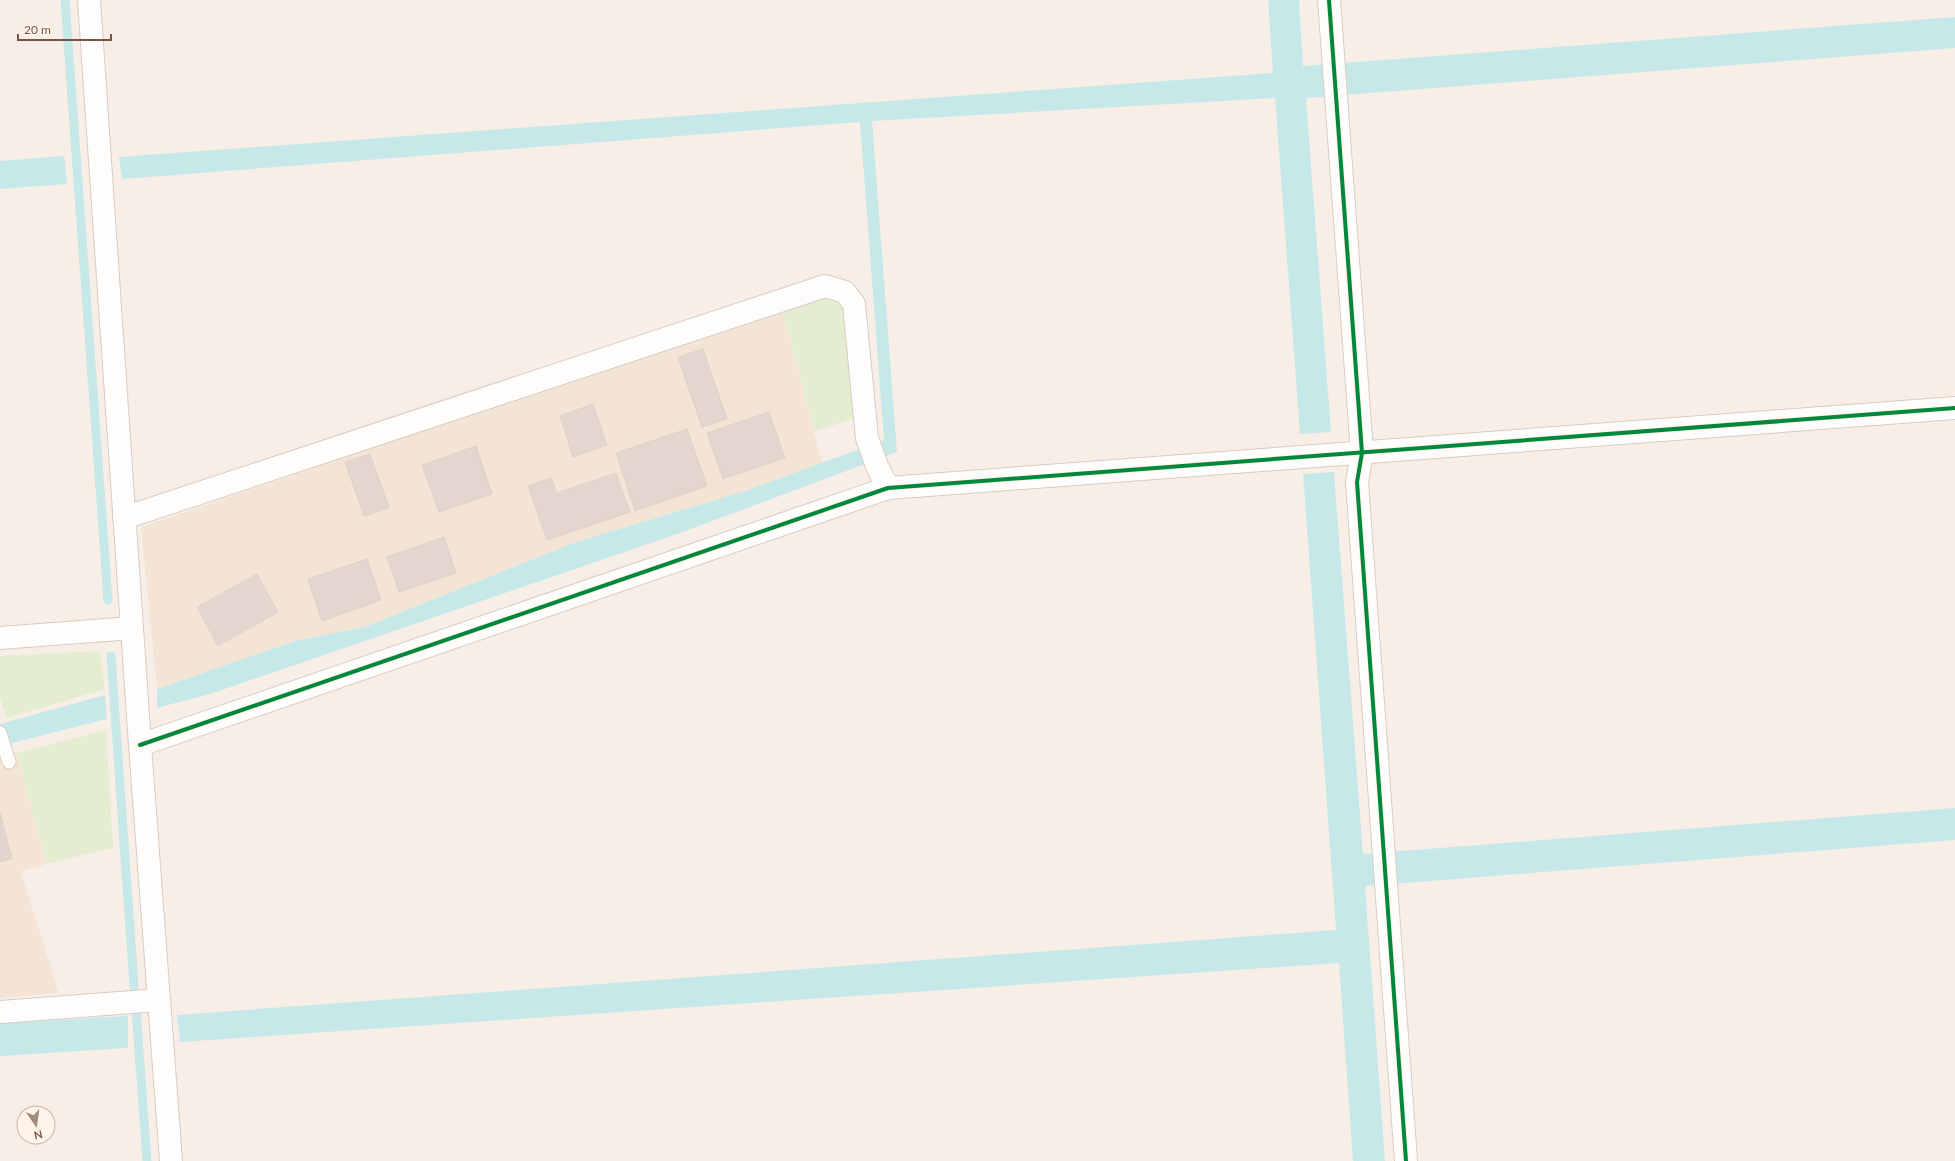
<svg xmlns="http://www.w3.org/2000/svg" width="1955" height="1161" viewBox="0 0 1955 1161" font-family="Lato,sans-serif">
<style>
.residential{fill:#f3e4d6}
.green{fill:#e4edd0}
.water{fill:#c7e8e8}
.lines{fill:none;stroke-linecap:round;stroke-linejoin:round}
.stream{stroke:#c7e8e8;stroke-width:9}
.building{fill:#e3d6ce;stroke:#e0d1c9}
.lane-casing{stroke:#d8ccc5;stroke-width:15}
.street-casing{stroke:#d8ccc5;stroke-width:24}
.secondary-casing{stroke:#d8cbc3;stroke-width:24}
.lane{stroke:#fefdfb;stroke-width:13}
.street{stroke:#fefdfb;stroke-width:22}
.secondary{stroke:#fefdfb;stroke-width:22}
.cycleway-casing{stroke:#fff4e7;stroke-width:6}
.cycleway{stroke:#00873e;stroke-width:4}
</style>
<rect width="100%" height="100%" fill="#f7efe7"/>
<g class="residential">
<polygon points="782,308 822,463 742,492 573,543 365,627 295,641 157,689 141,527"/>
<polygon points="0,750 17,753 46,864 21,872 59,993 0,998"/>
</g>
<g class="green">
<polygon points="821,293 846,305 856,418 814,432 782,308"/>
<polygon points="100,651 105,689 7,718 0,699 0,656"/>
<polygon points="106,730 113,848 46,864 17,753"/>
</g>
<g class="water">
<polygon points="1268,0 1299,0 1303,66 1955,17 1955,48 1306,98 1331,432 1300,434 1275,98 872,121 897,452 680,533 213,693 157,708 157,689 295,641 365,627 573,543 742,492 884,440 860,122 122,179 119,157 1273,73"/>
<polygon points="64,156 67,184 0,189 0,161"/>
<polygon points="1334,472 1363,854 1955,808 1955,840 1365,886 1385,1161 1353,1161 1339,963 180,1042 177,1015 1336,930 1303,474"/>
<polygon points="105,695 107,719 0,746 0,724"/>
<polygon points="128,1016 128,1048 0,1056 0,1023"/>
</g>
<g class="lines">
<g class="stream">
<polyline points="65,0 108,600"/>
<polyline points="111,656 134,987"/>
<polyline points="136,1010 147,1161"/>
</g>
</g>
<g class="building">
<polygon points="703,349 727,419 702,427 678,357"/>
<polygon points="593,404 607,445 573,457 560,416"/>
<polygon points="769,412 785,458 723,479 707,433"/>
<polygon points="687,429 707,486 635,511 616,453"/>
<polygon points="476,446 492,494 439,512 422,465"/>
<polygon points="370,454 389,508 364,516 345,462"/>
<polygon points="616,473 630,512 547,540 528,486 551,478 557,493"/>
<polygon points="444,537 456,573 399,592 387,557"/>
<polygon points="367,559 381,600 322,621 308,579"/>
<polygon points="257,574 278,612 218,646 197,607"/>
<polygon points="0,813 12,859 0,862"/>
</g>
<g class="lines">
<g class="lane-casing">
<polyline id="lane" points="0,733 9,762"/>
</g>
<g class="street-casing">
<g id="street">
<polyline points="1329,0 1362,453 1357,482 1406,1161"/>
<polyline points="124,518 825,286 845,292 854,304 867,438 877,466 888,488"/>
<polyline points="0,1012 159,1000"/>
</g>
</g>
<g class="secondary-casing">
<g id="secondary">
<polyline points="89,0 140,745 171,1161"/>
<polyline points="0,638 132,628"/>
<polyline points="140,745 888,488 1955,408"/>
</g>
</g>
<use href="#lane" class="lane"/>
<use href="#street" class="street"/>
<use href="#secondary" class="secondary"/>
<g class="cycleway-casing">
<g id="cycleway">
<polyline points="1329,0 1362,453 1357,482 1406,1161"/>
<polyline points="140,745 888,488 1955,408"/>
</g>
</g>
<use href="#cycleway" class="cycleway"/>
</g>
<g transform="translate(36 1125) rotate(167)"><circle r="19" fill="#fff4e7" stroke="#c8b4a6"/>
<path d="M0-3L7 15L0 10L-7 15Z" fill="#a38a7e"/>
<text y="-6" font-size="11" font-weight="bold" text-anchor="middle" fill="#765345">N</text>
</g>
<path d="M18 34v6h93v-6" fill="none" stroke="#765345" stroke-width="2"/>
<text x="24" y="34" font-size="12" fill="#765345" stroke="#fff4e7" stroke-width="3" paint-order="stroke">20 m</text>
</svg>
